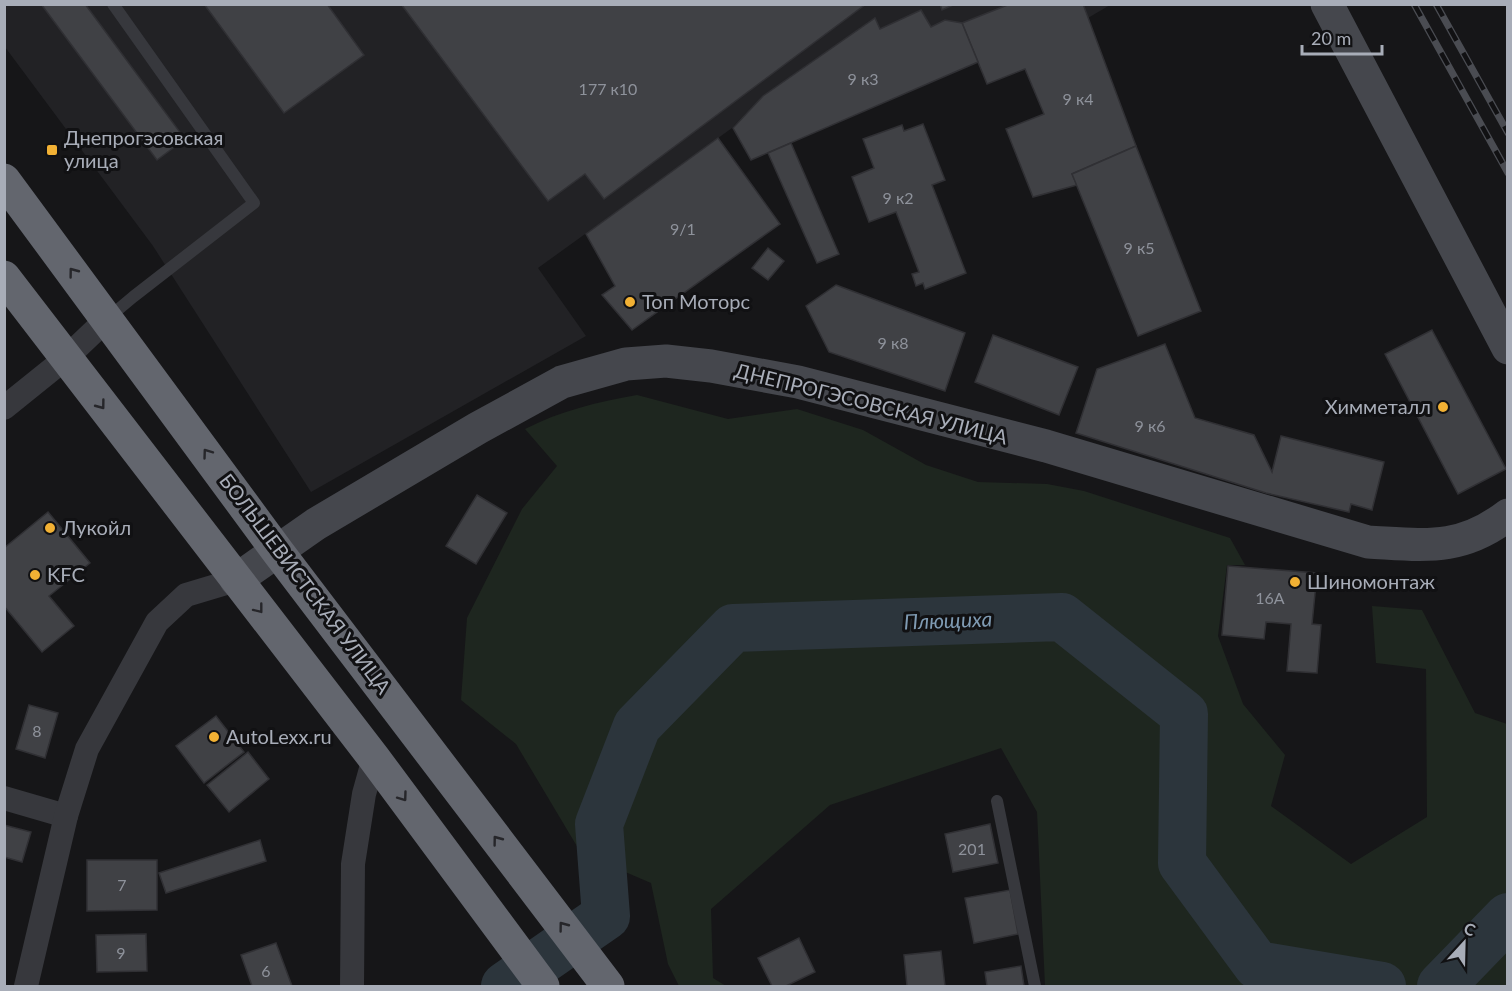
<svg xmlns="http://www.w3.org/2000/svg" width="1512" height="991" viewBox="0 0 1512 991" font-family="Lato,sans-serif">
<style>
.built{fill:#222225}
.green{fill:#1e261f}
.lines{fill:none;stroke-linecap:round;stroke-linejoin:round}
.river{stroke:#2c353c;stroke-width:48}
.building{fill:#404145;stroke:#303034;stroke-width:1.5}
.lane{stroke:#37383d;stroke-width:12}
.street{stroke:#37383d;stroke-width:24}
.secondary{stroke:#45474d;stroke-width:33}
.highway{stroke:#63666e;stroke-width:33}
.rail-casing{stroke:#4a4c52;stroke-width:7}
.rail{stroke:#111113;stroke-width:4.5;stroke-dasharray:14;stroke-linecap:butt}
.oneway{stroke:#26262a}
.poi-dot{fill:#f2b134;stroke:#111113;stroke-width:2}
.labels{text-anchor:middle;stroke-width:6;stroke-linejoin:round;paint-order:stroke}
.number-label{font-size:16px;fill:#8e929b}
.poi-label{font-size:20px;fill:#a8adb8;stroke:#111113;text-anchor:start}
.street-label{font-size:20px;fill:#a8adb8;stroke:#111113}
.water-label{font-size:21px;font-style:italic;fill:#7f9bb3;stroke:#111113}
</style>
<rect width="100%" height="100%" fill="#161618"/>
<g class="built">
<polygon points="5,4 1010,5 962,23 945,20 931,27 921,10 880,29 874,18 763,96 732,128 538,268 586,336 311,492 153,246 5,47"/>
<polygon points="1083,5 1110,5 1088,18"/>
</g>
<path class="green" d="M637,395L728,419L797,409L863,430L926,465L978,482L1047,484L1084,491L1230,538L1245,565H1227L1218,636L1243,704L1285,755L1271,806L1351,864L1427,817L1426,669L1376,663L1372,606L1422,610L1475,713L1507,724V986H1045L1037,812L1001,748L830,805L711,909L713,978L726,986H679L668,964L651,883L581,853L516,744L461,700L467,618L522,509L557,466L525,429C560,411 597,402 637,395Z"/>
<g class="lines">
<g class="river">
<polyline points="505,986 606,916 599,824 637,726 733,628 1062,617 1184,714 1182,863 1257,965 1382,986"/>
<polyline points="1441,986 1508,917"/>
</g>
</g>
<g class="building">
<polygon points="41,4 85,4 185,139 157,160"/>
<polygon points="204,4 327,4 364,55 284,113"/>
<polygon points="401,4 866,4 604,199 585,174 548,201"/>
<polygon points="940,4 955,4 942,10"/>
<polygon points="1010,4 1083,4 1136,146 1072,174 1077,185 1033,197 1006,129 1044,114 1025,69 987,84 962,23"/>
<polygon points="921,10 931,27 945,20 962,23 978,62 751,160 733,128 763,96 875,18 880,29"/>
<polygon points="923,124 945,180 932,185 966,273 925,289 923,283 916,286 912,274 919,272 896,212 869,222 852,177 874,168 863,139 902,125 904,131"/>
<polygon points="718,138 780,224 632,330 602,295 615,286 586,234"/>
<polygon points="791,143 839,254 817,263 768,153"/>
<polygon points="1136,146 1201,311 1138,336 1072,174"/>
<polygon points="768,248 784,261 768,280 752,268"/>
<polygon points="836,285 965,333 945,391 829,352 806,306"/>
<polygon points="1432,330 1506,469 1458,494 1385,354"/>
<polygon points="993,335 1078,367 1059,415 975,382"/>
<polygon points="1165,344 1195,418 1254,435 1272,472 1281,436 1384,462 1372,510 1351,504 1349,512 1266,493 1076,433 1097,369"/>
<polygon points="477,495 507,513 476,564 446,546"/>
<polygon points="48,512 90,563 49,596 74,626 42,652 4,606 4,548"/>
<polygon points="1228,566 1317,573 1312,624 1321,625 1317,673 1287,671 1291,624 1266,622 1264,639 1222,635"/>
<polygon points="29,705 58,713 45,758 16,749"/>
<polygon points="216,716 244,752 204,783 176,746"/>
<polygon points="248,752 269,779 229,812 207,785"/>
<polygon points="990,824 998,863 953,872 945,834"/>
<polygon points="4,825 31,832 22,862 4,857"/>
<polygon points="260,840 266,861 166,893 159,873"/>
<polygon points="87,860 157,860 157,910 87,911"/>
<polygon points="1010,890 1018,934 974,943 965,898"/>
<polygon points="146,934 147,971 97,972 96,935"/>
<polygon points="799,938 815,972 786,986 772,986 758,958"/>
<polygon points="276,943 292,986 252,986 241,955"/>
<polygon points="941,951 945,986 907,986 904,955"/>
<polygon points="1021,966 1024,986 987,986 985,972"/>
</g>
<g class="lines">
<g class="lane">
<polyline points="108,318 133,297 254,203 113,4"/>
<polyline points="997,801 1035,986"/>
</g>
<g class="street">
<polyline points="4,408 66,358 108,318"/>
<polyline points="4,798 66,816"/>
<polyline points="26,986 66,816 87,749 157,622 186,595 236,580"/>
<polyline points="352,986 353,864 364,794 374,758"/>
</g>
<g class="secondary">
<polyline points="1327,4 1508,348"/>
<path d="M236,580L316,524L478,428L562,382L626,364L666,361L711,366L798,382L1046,446L1368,542C1424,545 1460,552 1508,515"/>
</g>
<g class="highway">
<polyline points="4,180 278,552 608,986"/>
<polyline points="4,277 374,758 543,986"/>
</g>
<g class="rail-casing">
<g id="rail">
<polyline points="1414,4 1508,173"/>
<polyline points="1436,4 1508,133"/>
</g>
</g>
<use href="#rail" class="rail"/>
</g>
<defs><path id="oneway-chevron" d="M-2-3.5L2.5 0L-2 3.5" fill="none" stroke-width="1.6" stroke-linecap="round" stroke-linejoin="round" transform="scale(1.5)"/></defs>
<g class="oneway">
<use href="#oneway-chevron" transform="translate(73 272) rotate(-127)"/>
<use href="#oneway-chevron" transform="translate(101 405) rotate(53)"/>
<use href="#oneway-chevron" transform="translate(207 453) rotate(-126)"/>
<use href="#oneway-chevron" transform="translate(259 609) rotate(52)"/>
<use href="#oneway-chevron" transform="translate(403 797) rotate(54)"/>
<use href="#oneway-chevron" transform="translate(497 840) rotate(-127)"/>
<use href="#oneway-chevron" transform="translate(563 926) rotate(-127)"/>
</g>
<g class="poi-dot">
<rect x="46" y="144" width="12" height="12" rx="3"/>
<circle cx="630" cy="302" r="6"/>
<circle cx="1443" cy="407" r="6"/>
<circle cx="50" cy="528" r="6"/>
<circle cx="35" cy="575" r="6"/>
<circle cx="1295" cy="582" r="6"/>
<circle cx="214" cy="737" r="6"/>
</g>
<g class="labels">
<g class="number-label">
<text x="863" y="85">9 к3</text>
<text x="608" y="95">177 к10</text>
<text x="1078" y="105">9 к4</text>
<text x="898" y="204">9 к2</text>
<text x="683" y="235">9/1</text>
<text x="1139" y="254">9 к5</text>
<text x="893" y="349">9 к8</text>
<text x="1150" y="432">9 к6</text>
<text x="1270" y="604">16А</text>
<text x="37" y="737">8</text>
<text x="972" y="855">201</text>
<text x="122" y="891">7</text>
<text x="121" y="959">9</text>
<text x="266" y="977">6</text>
</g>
<g class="poi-label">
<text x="64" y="145">Днепрогэсовская<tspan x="64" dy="23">улица</tspan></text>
<text x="642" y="309">Топ Моторс</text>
<text x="1431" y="414" text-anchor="end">Химметалл</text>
<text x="62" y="535">Лукойл</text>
<text x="47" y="582">KFC</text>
<text x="1307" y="589">Шиномонтаж</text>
<text x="226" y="744">AutoLexx.ru</text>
</g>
<g class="street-label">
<text transform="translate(871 404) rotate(14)" y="7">ДНЕПРОГЭСОВСКАЯ УЛИЦА</text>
<text transform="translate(305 584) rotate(53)" y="7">БОЛЬШЕВИСТСКАЯ УЛИЦА</text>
</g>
<g class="water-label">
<text transform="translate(948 621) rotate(-2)" y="7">Плющиха</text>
</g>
</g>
<rect width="1512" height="991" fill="none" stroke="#a8adb8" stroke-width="12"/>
<g transform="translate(1464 943) rotate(22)" stroke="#111113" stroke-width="4.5" paint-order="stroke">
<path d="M0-4.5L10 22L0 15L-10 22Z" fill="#a8adb8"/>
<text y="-9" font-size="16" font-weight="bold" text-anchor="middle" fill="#a8adb8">С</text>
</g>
<path d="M1302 45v9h80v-9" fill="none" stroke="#a8adb8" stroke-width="3"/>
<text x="1311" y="45" font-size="18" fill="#a8adb8" stroke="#111113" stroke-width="4.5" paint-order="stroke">20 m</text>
</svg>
